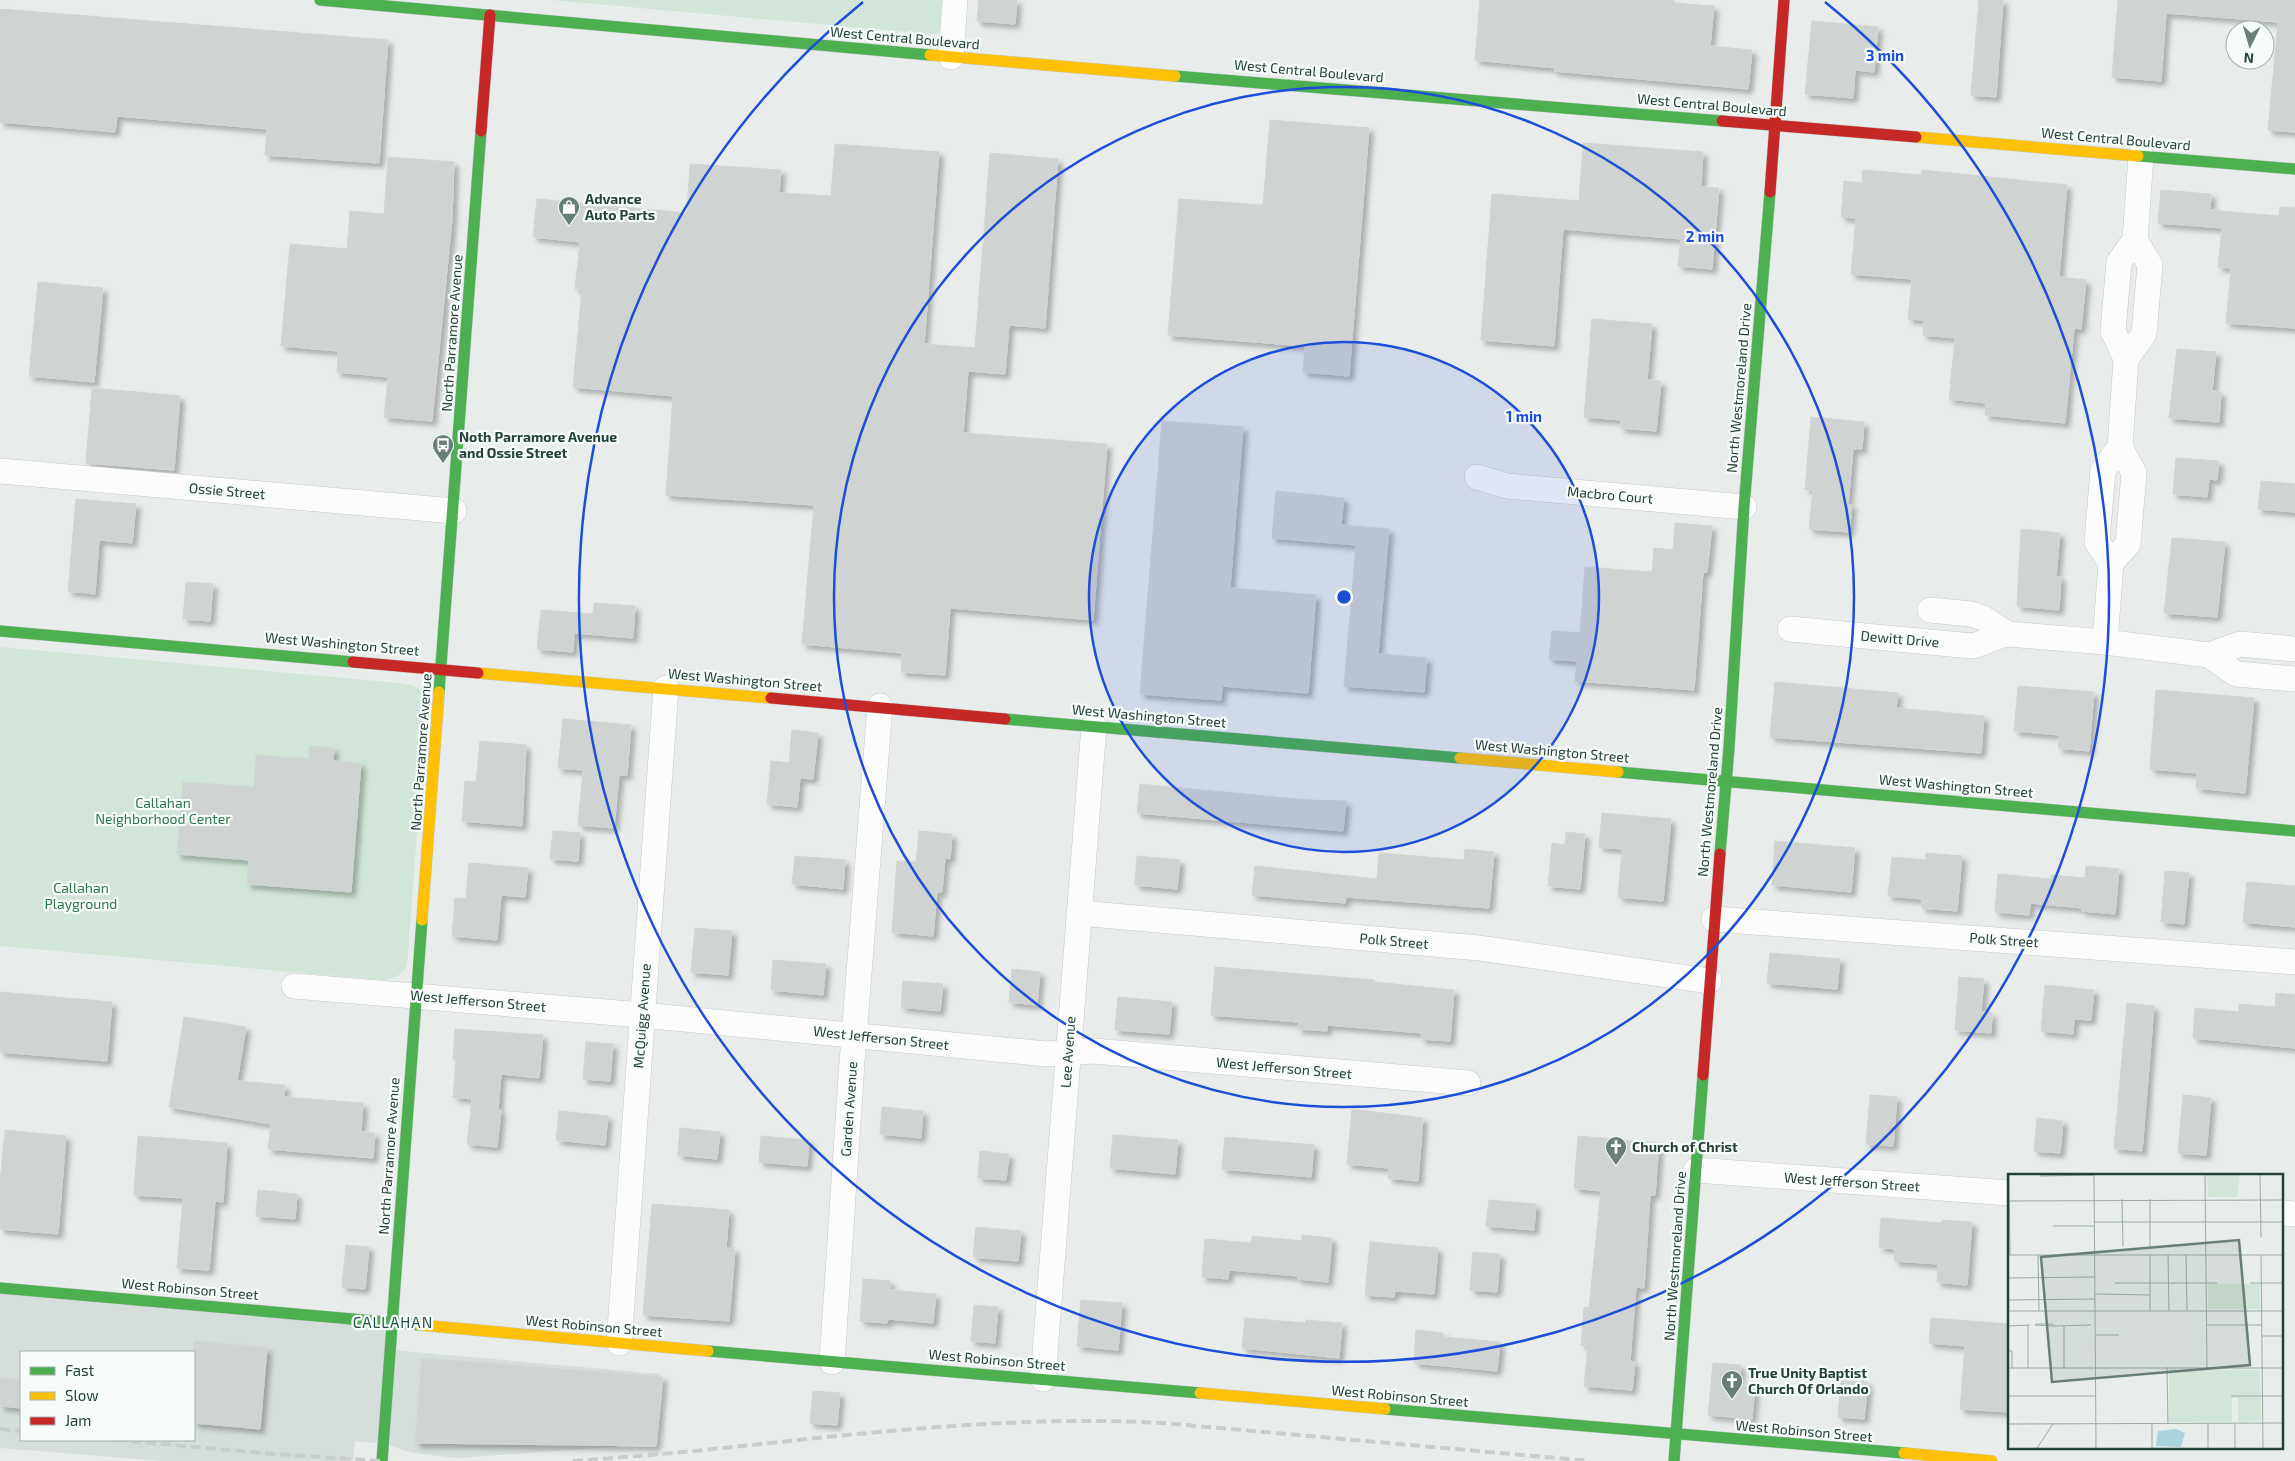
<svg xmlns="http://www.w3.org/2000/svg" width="2295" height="1461" viewBox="0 0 2295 1461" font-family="'Exo 2',sans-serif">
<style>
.built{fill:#d6dedb;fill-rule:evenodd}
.green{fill:#d1e6d8}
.building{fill:#cfd4d2;stroke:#d1d6d4;filter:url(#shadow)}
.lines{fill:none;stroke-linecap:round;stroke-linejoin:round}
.street-casing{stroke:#c5cac8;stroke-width:26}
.fast-casing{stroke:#c3cbc8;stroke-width:12}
.slow-casing{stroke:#c3cbc8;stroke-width:12}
.jam-casing{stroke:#c3cbc8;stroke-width:12}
.street{stroke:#fcfcfc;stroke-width:25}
.fast{stroke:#4caf50;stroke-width:11}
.slow{stroke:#ffc107;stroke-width:11}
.jam{stroke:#c62828;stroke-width:11}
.rail{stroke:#c9cdcc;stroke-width:4;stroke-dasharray:10 5;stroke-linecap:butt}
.ring{fill:none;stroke:#1d4ed8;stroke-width:2.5}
.labels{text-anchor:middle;stroke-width:4.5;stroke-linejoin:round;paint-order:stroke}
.street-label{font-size:14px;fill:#24423a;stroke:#f7fbf9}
.poi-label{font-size:14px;font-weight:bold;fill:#24423a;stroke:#f7fbf9;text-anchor:start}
.park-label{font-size:14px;fill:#2d7a4b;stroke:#f7fbf9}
.neighbourhood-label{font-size:15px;letter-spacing:1px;fill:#1f5548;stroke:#f7fbf9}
.inset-road{fill:none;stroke:#9aa9a4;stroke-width:1}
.view{fill:#697e78;fill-opacity:0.15;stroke:#697e78;stroke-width:2.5}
.inset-edge{fill:none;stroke:#24423a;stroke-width:2.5}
.centre{fill:#1d4ed8;stroke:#f7fbf9;stroke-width:2.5}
.ring-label{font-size:15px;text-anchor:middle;font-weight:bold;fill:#1d4ed8;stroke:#f7fbf9;stroke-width:4.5;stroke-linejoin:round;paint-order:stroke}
</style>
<defs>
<filter id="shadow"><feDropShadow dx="4.5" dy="4.5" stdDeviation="2.5" flood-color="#0004"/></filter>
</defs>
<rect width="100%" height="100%" fill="#e8edeb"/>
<path class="built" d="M0,1289L392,1328V1350L660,1374L654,1444L458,1458L413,1453L384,1444L355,1441L353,1461H162L0,1448ZM21,1352H194V1440H21Z"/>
<g class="green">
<polygon points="552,0 945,0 942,29 938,34 927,34"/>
<path d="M0,647L389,682C407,684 421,683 427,702L407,966C400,976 395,979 382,980L0,946Z"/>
</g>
<g class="building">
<polygon points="979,0 1017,0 1015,24 977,21"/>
<polygon points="1480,0 1673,0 1673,3 1714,6 1710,46 1752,50 1748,89 1554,71 1555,68 1475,60"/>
<polygon points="1979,0 2003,0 1996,97 1971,95"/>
<polygon points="2118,0 2295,0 2295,132 2268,130 2278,22 2166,13 2161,81 2112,77"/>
<polygon points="0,9 388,40 379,163 265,155 267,129 117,116 115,132 0,122"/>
<polygon points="1812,21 1878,27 1874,72 1855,70 1853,98 1805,94"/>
<polygon points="1270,120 1369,128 1349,376 1303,372 1305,346 1168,335 1179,199 1263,205"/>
<polygon points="1583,143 1703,152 1701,187 1719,188 1712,269 1678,266 1681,239 1563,229 1554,346 1481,340 1492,194 1579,201"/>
<polygon points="835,144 939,152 924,344 975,348 990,153 1058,159 1045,328 1009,325 1005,374 968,371 963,433 1107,444 1093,620 950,608 945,675 901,672 902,653 802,644 814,505 666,495 673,396 573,387 582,289 575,289 580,242 533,237 537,199 687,213 690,164 781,170 779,193 831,196"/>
<polygon points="388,157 454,162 452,219 432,421 384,417 388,377 337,372 338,351 281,346 290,244 347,249 350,211 384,214"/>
<polygon points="1863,170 1921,175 1922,170 2067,185 2059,277 2086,280 2081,329 2074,328 2065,423 1985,415 1986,403 1949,399 1955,338 1923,335 1924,320 1908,319 1912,279 1851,274 1856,218 1841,217 1844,181 1862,183"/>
<polygon points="2161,190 2211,194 2210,210 2279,216 2280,207 2295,208 2295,328 2226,323 2231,268 2218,267 2222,228 2158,223"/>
<polygon points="38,282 103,288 94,382 29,376"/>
<polygon points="1592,319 1652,324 1647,380 1661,381 1656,431 1620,428 1621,420 1584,417"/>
<polygon points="2177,349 2216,352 2212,391 2221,392 2219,422 2169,418"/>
<polygon points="92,388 180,396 174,470 86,463"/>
<polygon points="1811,417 1864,422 1862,449 1853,449 1848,505 1852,505 1849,532 1809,529 1813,490 1805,489"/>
<polygon points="1162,421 1243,427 1230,588 1316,595 1308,693 1222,686 1221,700 1140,694"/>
<polygon points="2176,458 2219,461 2217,480 2209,479 2207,497 2173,494"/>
<polygon points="2261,481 2295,484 2295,512 2258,509"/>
<polygon points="1276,491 1344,498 1341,525 1389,529 1378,654 1427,658 1424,692 1344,686 1356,545 1272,538"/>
<polygon points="76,499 136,504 132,543 99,540 95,594 68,591"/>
<polygon points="1675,523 1712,526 1707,572 1703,572 1694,690 1575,681 1577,661 1549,659 1552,631 1580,633 1585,567 1652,572 1654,548 1673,550"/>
<polygon points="2021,529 2060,533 2056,577 2061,577 2059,610 2017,606"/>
<polygon points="2172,538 2225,542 2217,617 2164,613"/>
<polygon points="186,582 213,584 210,621 183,619"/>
<polygon points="594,603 635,606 633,638 574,633 573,652 537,649 541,610 593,614"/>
<polygon points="1775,682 1898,693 1896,708 1984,716 1981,753 1770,737"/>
<polygon points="2018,686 2094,692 2089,751 2058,748 2060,735 2014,731"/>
<polygon points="2156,690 2254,698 2245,793 2196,788 2197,773 2150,769"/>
<polygon points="563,719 631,725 627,775 619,775 614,828 578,825 583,770 558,768"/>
<polygon points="792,730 818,733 813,779 800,778 797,807 767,804 771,761 789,763"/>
<polygon points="480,741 526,745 522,826 462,821 465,781 476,782"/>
<polygon points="310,746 334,748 333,761 361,763 351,892 247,884 249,860 177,854 183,782 254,787 256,755 309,759"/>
<polygon points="1140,784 1307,800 1346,801 1343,831 1137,813"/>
<polygon points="1602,813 1671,819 1663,901 1618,897 1622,849 1599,847"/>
<polygon points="553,831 580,833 578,861 550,859"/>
<polygon points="919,831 952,834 950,859 945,858 942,892 937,892 933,936 892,932 897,861 916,862"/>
<polygon points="1566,832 1585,834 1580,889 1548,886 1552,843 1565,845"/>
<polygon points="1775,841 1855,848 1851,892 1772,885"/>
<polygon points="1465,849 1494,852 1489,908 1346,897 1345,903 1252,895 1255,866 1377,879 1379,853 1464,860"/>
<polygon points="1926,853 1962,856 1957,911 1922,908 1922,899 1888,896 1892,857 1926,860"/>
<polygon points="795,856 845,860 843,889 792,884"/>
<polygon points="1137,856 1180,860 1177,889 1135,885"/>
<polygon points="469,863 528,868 525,897 501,895 497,940 452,936 455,898 466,899"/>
<polygon points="2086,866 2119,869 2115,914 2082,911 2082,908 2030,903 2029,915 1995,912 1998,874 2051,879 2051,875 2085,878"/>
<polygon points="2165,871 2189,873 2184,924 2161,922"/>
<polygon points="2247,882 2295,886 2295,927 2243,922"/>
<polygon points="695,928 732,931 728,975 691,972"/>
<polygon points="1770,953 1840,959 1837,989 1767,983"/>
<polygon points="773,960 826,964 823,995 771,990"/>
<polygon points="1215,967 1374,980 1374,982 1454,990 1450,1041 1421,1039 1422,1033 1327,1025 1327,1031 1298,1029 1299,1022 1211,1015"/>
<polygon points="1012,969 1040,972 1037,1005 1009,1002"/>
<polygon points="1959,977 1984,979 1981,1012 1992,1013 1991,1033 1955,1030"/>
<polygon points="903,981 943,984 940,1011 901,1007"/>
<polygon points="2045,985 2094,990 2091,1020 2074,1019 2073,1034 2041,1031"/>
<polygon points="0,992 112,1002 107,1061 0,1052"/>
<polygon points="2276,993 2295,995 2295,1048 2193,1038 2195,1008 2239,1012 2239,1004 2275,1007"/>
<polygon points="1118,997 1172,1002 1169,1034 1115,1030"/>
<polygon points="2127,1003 2154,1006 2142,1151 2114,1148"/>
<polygon points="184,1017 246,1027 237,1081 285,1085 284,1097 363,1103 361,1132 375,1133 373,1158 268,1149 271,1124 169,1107"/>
<polygon points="455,1029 543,1035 539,1078 501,1074 498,1110 501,1110 497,1147 467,1144 472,1099 453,1097 456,1059 453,1059"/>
<polygon points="586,1042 613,1044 610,1081 583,1079"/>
<polygon points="1870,1095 1897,1097 1893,1146 1866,1144"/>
<polygon points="2183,1095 2211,1098 2206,1155 2178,1153"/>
<polygon points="882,1107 923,1111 921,1138 880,1134"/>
<polygon points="1352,1109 1423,1118 1418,1181 1388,1178 1389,1168 1347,1164"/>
<polygon points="559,1111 608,1116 605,1145 556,1140"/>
<polygon points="2037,1118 2063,1121 2060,1153 2034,1151"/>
<polygon points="680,1128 720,1132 717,1159 678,1155"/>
<polygon points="5,1130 66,1136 58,1234 0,1229 0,1182"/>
<polygon points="1113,1135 1178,1140 1175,1174 1110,1168"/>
<polygon points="138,1136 227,1143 223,1202 215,1201 209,1270 177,1268 183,1198 134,1195"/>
<polygon points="761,1136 809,1140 807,1166 759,1162"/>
<polygon points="1578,1136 1659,1143 1655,1195 1650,1195 1644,1288 1636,1287 1630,1361 1635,1362 1632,1390 1584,1386 1588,1345 1581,1345 1584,1307 1589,1308 1601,1191 1574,1188"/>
<polygon points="1225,1137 1314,1145 1311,1177 1222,1169"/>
<polygon points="980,1151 1009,1154 1006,1180 978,1178"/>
<polygon points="258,1190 297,1194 295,1219 256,1216"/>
<polygon points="1489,1200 1536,1204 1534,1230 1486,1226"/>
<polygon points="652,1204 729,1210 726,1248 735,1249 729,1321 643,1315"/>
<polygon points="1881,1218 1942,1223 1942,1220 1972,1222 1967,1285 1937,1282 1938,1264 1894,1261 1895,1249 1879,1247"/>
<polygon points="976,1227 1021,1231 1018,1261 973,1257"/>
<polygon points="1302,1235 1332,1238 1328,1282 1298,1279 1298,1276 1229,1270 1228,1279 1202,1277 1205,1239 1251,1243 1252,1236 1302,1241"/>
<polygon points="1370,1242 1438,1248 1434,1294 1395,1291 1394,1297 1365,1295"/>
<polygon points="346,1245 369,1247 365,1289 342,1287"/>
<polygon points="1473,1252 1500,1254 1497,1292 1470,1290"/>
<polygon points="863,1279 890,1281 890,1290 936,1294 933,1323 888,1319 887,1323 860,1321"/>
<polygon points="1081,1300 1122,1303 1118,1350 1077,1346"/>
<polygon points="974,1305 998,1307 995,1343 971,1341"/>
<polygon points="1245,1318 1305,1323 1306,1320 1342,1323 1339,1358 1242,1348"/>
<polygon points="1931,1318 2009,1324 2009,1412 1960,1409 1965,1346 1929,1343"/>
<polygon points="1416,1330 1443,1333 1443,1337 1500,1342 1497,1371 1414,1363"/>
<polygon points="194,1341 267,1348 260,1429 194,1423"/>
<polygon points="422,1358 663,1377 656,1446 415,1443"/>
<polygon points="1713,1363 1741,1365 1739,1384 1755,1386 1752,1419 1708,1415"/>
<polygon points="0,1378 21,1380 21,1408 0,1406"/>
<polygon points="1841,1380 1868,1382 1864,1419 1838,1417"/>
<polygon points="813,1391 840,1393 837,1425 810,1423"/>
</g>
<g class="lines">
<g class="street-casing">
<g id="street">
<polyline points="951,57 955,0"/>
<polyline points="2126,359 2144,334 2150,265 2135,240"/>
<polyline points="0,471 454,511"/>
<polyline points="1477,477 1507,486 1744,507"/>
<polyline points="2111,563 2128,544 2134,473 2120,447"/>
<polyline points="1930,610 1971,614 1983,618 2008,634"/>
<path d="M1790,629L1972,646C1985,643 1995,636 2008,634L2105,642L2209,655"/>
<polyline points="2105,642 2111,563 2097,542 2103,470 2120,447 2126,359 2113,331 2119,262 2135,240 2141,156"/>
<polyline points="2295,649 2240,644 2209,655 2236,674 2295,679"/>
<polyline points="1079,913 1479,948 1709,981"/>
<polyline points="1714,919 2295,962"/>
<polyline points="294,986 642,1015 1047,1054 1094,1051 1468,1083"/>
<polyline points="1696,1170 2009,1193"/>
<polyline points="2281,1213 2295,1214"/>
<polyline points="619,1343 666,688"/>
<polyline points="832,1362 852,1062 880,706"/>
<polyline points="1043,1379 1094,726"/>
</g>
</g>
<g class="fast-casing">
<g id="fast">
<polyline points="320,0 930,55"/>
<polyline points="1175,76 1722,121"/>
<polyline points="2138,156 2295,169"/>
<polyline points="0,631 353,662"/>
<polyline points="439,692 481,131"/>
<polyline points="1005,719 1460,758"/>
<polyline points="1618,772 2295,831"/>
<polyline points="1720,854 1729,748 1744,507 1770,192"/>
<polyline points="0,1288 420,1325"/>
<polyline points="708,1351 1200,1393"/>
<polyline points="1385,1409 1904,1453"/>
<polyline points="382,1461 422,920"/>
<polyline points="1674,1461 1703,1075"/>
</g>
</g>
<g class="slow-casing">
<g id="slow">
<polyline points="930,55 1175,76"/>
<polyline points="1916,137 2138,156"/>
<polyline points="478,673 771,698"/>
<polyline points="1460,758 1618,772"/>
<polyline points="422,920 439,692"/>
<polyline points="420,1325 708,1351"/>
<polyline points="1200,1393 1385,1409"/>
<polyline points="1904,1453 1992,1461"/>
</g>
</g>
<g class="jam-casing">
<g id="jam">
<polyline points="1722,121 1916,137"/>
<polyline points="481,131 490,15"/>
<polyline points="1770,192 1784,0"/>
<polyline points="353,662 478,673"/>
<polyline points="771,698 1005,719"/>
<polyline points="1703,1075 1720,854"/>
</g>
</g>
<use href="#street" class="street"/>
<use href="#fast" class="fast"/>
<use href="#slow" class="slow"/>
<use href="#jam" class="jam"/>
<g class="rail">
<polyline points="0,1429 21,1431"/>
<polyline points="116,1440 275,1454 381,1461"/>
<path d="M573,1461C626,1457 679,1453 732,1447C875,1432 1019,1415 1163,1423L1590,1461"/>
</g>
</g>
<circle cx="1344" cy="597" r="255" fill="#1d4ed8" fill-opacity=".12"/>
<g class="ring">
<circle cx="1344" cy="597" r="255"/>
<circle cx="1344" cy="597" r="510"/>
<path d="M1825 2A765 765 0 1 1 863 2"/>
</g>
<defs>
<g id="shop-pin" transform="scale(1.125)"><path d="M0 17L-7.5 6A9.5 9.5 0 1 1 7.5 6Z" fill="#697e78" stroke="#f7fbf9"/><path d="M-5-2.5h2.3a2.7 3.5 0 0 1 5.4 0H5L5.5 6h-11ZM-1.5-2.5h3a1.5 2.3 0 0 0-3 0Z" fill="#fff"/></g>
<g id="bus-pin" transform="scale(1.125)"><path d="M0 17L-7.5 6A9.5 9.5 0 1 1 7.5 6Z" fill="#697e78" stroke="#f7fbf9"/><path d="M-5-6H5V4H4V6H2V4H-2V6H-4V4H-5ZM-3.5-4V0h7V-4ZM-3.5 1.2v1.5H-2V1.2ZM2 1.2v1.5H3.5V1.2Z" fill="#fff"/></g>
<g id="church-pin" transform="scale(1.125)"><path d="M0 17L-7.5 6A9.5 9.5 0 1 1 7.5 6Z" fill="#697e78" stroke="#f7fbf9"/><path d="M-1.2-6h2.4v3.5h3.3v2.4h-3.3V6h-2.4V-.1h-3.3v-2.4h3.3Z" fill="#fff"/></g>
</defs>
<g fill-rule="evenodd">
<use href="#shop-pin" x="569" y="207"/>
<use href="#bus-pin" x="443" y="445"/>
<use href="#church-pin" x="1616" y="1147"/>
<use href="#church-pin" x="1732" y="1381"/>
</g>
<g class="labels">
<g class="street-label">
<text transform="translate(905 38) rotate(5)" y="5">West Central Boulevard</text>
<text transform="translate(1309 71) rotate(5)" y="5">West Central Boulevard</text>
<text transform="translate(1712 105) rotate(5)" y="5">West Central Boulevard</text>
<text transform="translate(2116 139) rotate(5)" y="5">West Central Boulevard</text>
<text transform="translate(452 333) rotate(-86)" y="5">North Parramore Avenue</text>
<text transform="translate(1739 388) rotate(-85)" y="5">North Westmoreland Drive</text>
<text transform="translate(227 491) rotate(5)" y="5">Ossie Street</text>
<text transform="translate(1610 495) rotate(5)" y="5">Macbro Court</text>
<text transform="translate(1900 639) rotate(5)" y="5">Dewitt Drive</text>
<text transform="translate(342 644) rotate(5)" y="5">West Washington Street</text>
<text transform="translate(745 680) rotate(5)" y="5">West Washington Street</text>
<text transform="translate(1149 716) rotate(5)" y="5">West Washington Street</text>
<text transform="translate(1552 751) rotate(5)" y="5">West Washington Street</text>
<text transform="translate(421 752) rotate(-86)" y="5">North Parramore Avenue</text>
<text transform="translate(1956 786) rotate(5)" y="5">West Washington Street</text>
<text transform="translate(1710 792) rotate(-85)" y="5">North Westmoreland Drive</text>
<text transform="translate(2004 940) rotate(4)" y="5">Polk Street</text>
<text transform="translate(1394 941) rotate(5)" y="5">Polk Street</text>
<text transform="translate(478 1001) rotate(5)" y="5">West Jefferson Street</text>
<text transform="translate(642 1016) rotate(-86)" y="5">McQuigg Avenue</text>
<text transform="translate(881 1038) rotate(6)" y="5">West Jefferson Street</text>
<text transform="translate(1068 1052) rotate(-86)" y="5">Lee Avenue</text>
<text transform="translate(1284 1068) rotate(5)" y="5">West Jefferson Street</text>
<text transform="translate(849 1109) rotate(-86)" y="5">Garden Avenue</text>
<text transform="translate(389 1156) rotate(-86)" y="5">North Parramore Avenue</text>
<text transform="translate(1852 1182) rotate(4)" y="5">West Jefferson Street</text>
<text transform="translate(1675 1256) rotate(-86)" y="5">North Westmoreland Drive</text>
<text transform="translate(190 1289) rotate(5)" y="5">West Robinson Street</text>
<text transform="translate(594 1326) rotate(5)" y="5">West Robinson Street</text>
<text transform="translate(997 1360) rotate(5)" y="5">West Robinson Street</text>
<text transform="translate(1400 1396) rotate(5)" y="5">West Robinson Street</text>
<text transform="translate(1804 1431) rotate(5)" y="5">West Robinson Street</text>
</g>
<g class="poi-label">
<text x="585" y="204">Advance<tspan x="585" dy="16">Auto Parts</tspan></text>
<text x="459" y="442">Noth Parramore Avenue<tspan x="459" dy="16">and Ossie Street</tspan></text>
<text x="1632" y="1152">Church of Christ</text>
<text x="1748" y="1378">True Unity Baptist<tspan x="1748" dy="16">Church Of Orlando</tspan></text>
</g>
<g class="park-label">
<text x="163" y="808">Callahan<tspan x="163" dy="16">Neighborhood Center</tspan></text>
<text x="81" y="893">Callahan<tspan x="81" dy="16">Playground</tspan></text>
</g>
<g class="neighbourhood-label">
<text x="393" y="1328">CALLAHAN</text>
</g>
</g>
<g transform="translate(2008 1174)">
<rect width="275" height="275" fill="#e8edeb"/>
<path d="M199,1H232L229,23H200ZM200,110H251L252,135H200ZM161,195L252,196L253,247L230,248V224H224V248H161Z" fill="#d1e6d8"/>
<path d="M168,255L177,259L173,273L148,272L150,257Z" fill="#a9d4db"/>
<path class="inset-road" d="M1,1L2,81M86,1L88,274M197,1L199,194M252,1L253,63M32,2L86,1M114,25L115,72M142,25V73M0,27L275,26M86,48H275M45,52H86M160,80L161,137M178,80L179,137M0,81H275M30,81L31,137M142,81V137M253,81L255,274M0,104L87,103M107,109H209M242,109H275M87,120L142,121M0,126L87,125M0,137H275M44,150L47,152L27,151L28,150ZM199,151H254M0,152L22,151M20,152V194M47,152L83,151M56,152V194M88,161H111M254,162H275M0,177H4V194M159,193L160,250M0,194H275M0,222H88M223,222H275M0,250L275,249M144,250V274M200,250V274M227,250V274M29,274L45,250"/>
<path class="view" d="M231,66L242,191L44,208L33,83Z"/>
<rect width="275" height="275" class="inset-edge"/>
</g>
<circle cx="1344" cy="597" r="8" class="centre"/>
<g class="ring-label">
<text x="1885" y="61">3 min</text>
<text x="1705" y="242">2 min</text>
<text x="1524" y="422">1 min</text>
</g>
<rect x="20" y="1351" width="175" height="90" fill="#f7fbf9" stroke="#a3b1ad"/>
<rect x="30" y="1367" width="25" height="8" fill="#4caf50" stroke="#a3b1ad"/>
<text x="65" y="1376" font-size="15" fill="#24423a">Fast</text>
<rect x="30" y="1392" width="25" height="8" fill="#ffc107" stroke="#a3b1ad"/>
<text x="65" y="1401" font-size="15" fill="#24423a">Slow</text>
<rect x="30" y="1417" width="25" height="8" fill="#c62828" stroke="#a3b1ad"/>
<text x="65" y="1426" font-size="15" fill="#24423a">Jam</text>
<g transform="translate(2250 45) rotate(185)"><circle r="24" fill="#f7fbf9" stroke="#a3b1ad"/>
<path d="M0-4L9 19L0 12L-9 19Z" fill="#697e78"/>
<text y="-8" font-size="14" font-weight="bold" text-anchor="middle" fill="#24423a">N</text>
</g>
</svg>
